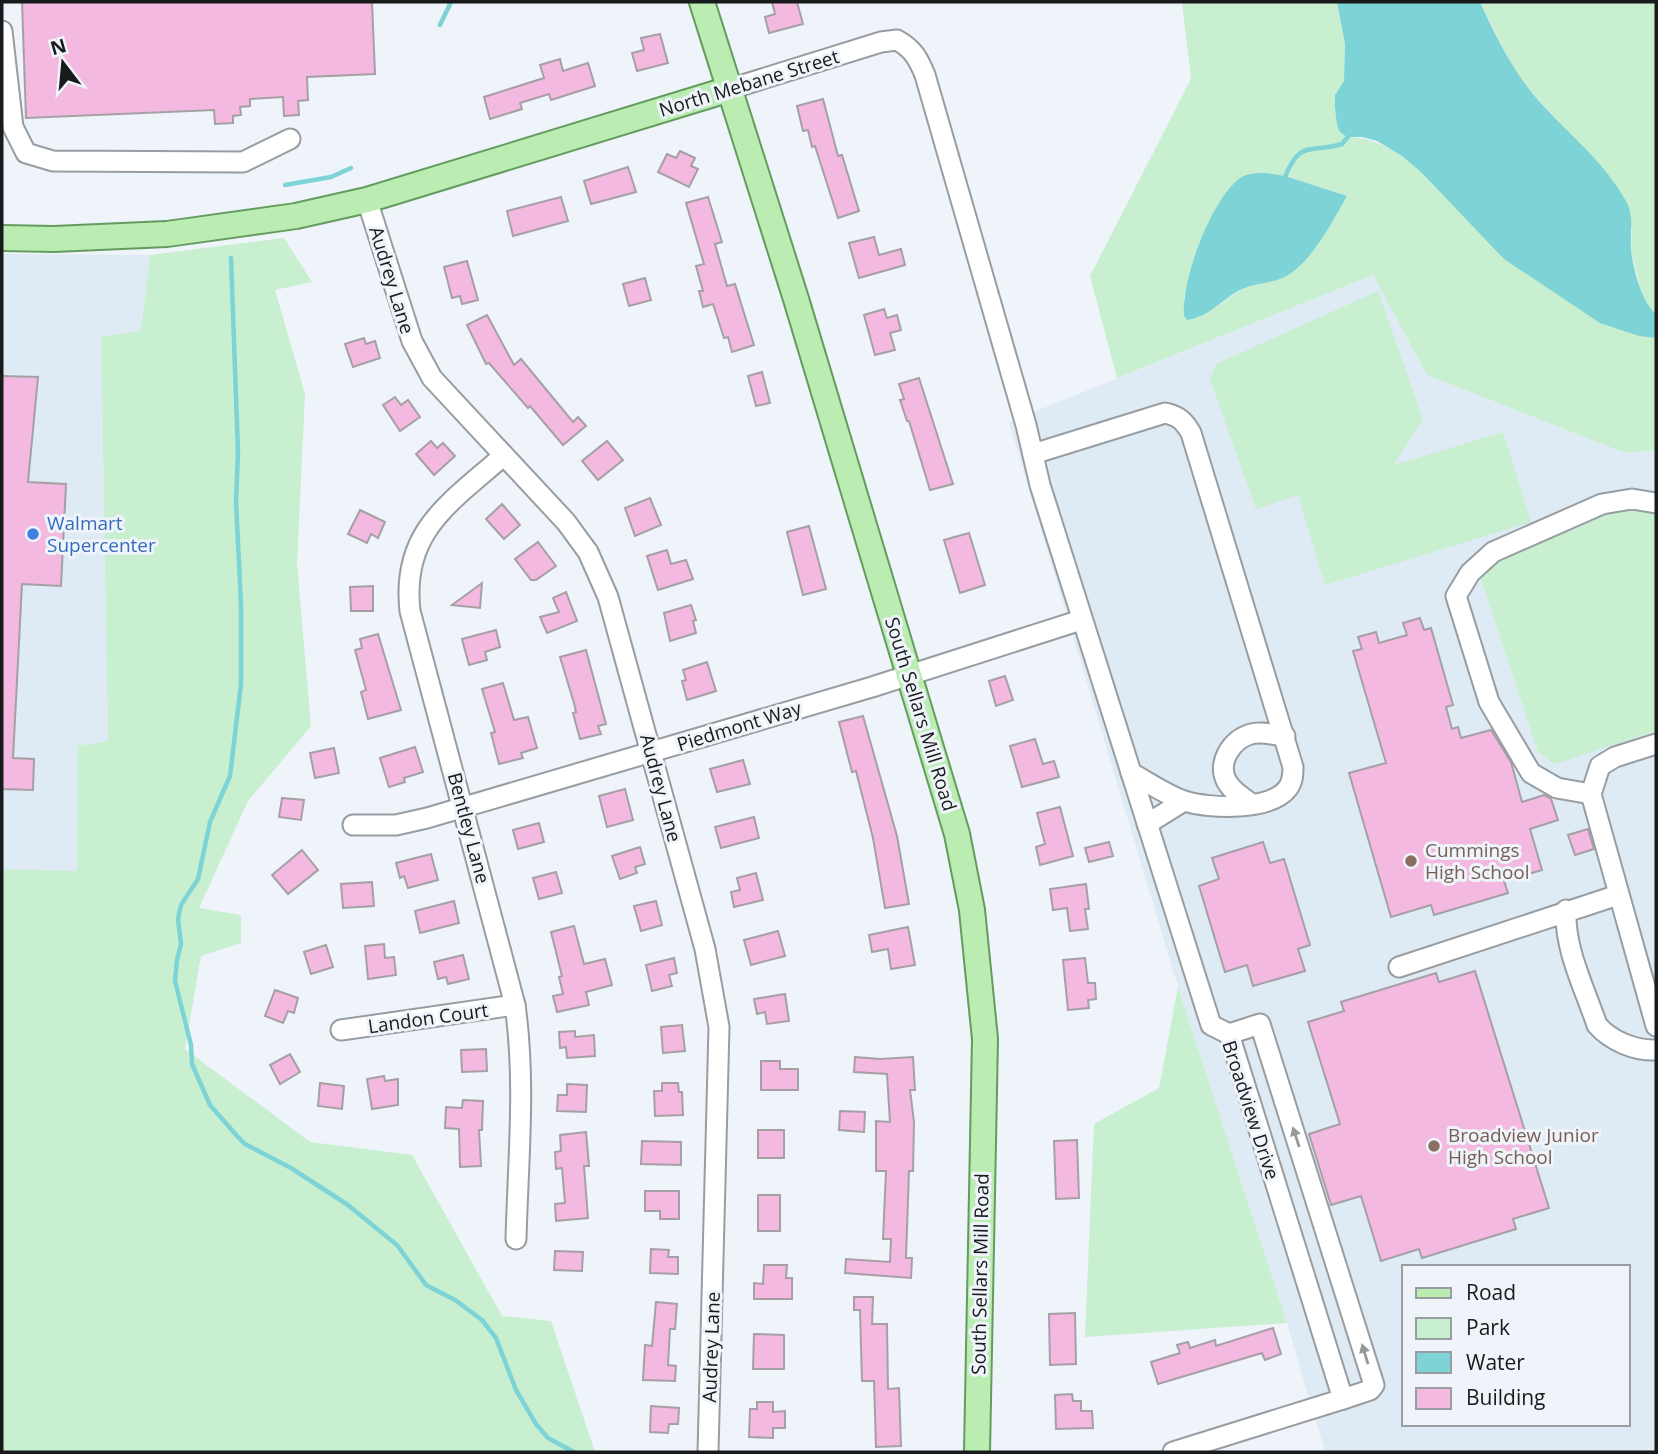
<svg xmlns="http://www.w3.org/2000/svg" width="1658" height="1454" viewBox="0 0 1658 1454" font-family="'Open Sans',sans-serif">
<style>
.built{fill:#deeaf4;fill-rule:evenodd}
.green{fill:#c9efd1;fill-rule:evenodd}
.water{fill:#7dd3d5}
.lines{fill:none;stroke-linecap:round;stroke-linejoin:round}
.stream{stroke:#7dd3d5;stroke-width:4.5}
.building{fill:#f3b9e0;stroke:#a6a0a4;stroke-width:2}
.minor-casing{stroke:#989da1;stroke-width:23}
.major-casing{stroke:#649b5e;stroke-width:28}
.minor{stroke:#fff;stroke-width:19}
.major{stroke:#bbedb3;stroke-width:24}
.oneway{fill:#979899}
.shop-dot{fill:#3f7fe0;stroke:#eef4f9;stroke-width:2.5}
.education-dot{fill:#8d6e63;stroke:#eef4f9;stroke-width:2.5}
.labels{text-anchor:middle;stroke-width:6;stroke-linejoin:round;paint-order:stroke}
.street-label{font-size:19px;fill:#181a1c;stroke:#eef4f9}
.shop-label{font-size:19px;fill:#366cbe;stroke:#eef4f9;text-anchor:start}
.education-label{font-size:19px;fill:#785e54;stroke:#eef4f9;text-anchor:start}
</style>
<rect width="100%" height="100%" fill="#eef4f9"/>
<g class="built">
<polygon points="2,254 150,255 141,332 101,338 108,741 78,747 77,965 2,963"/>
<path d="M1373,275L1427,375L1625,453L1656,450V1452H1325L1287,1323L1178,987L1009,422ZM1404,1267H1628V1424H1404Z"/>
</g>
<g class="green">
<path d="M1182,2H1337L1345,44L1344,81L1335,95L1347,137C1369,137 1383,145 1402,156L1639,336L1656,338V450L1625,453L1427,375L1373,275L1117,378L1090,276L1191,79ZM1267,173L1285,176L1346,196L1335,217L1298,268L1280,279L1245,287L1213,309L1184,316V296Z"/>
<polygon points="1480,2 1656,2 1656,314 1651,310 1642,294 1631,252 1632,229 1604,170 1533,94 1514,69"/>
<polygon points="284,238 312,282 275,290 305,394 297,564 311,726 248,801 199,908 241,915 241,943 201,956 185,1049 310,1142 412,1155 502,1316 551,1321 594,1449 598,1452 2,1452 2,869 77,871 78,746 108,741 101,337 141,331 150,255"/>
<polygon points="1378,291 1423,419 1394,465 1503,432 1531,522 1325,585 1298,495 1256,509 1210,379 1216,364"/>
<path d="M1631,508L1656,512V731L1555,764L1538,752L1480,576C1484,572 1487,566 1491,563C1518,540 1596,515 1631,508Z"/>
<polygon points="1178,987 1287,1323 1085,1337 1094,1124 1159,1088"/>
</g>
<g class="water">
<path d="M1337,2H1480C1495,34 1510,66 1533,94C1563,130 1605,161 1627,203C1634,217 1630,235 1631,250C1633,268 1642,303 1656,314V338L1639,336L1600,323L1504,259L1421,172L1402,156L1377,141L1362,137H1347L1340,132L1337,125L1335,107V95L1344,81L1345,44Z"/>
<path d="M1267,173L1285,176L1347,196C1332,222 1309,268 1280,279C1266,284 1251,284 1238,291C1221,301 1208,317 1187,320L1184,316C1181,280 1211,200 1240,178C1248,173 1257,173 1267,173Z"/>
</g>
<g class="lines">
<g class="stream">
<polyline points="440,25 451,2"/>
<path d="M1284,179C1301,138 1309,154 1342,144L1351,133"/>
<polyline points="285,185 331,177 351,168"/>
<polyline points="231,258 238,452 236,501 241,604 241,684 230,776 210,822 198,879 181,905 178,919 181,944 177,960 175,981 191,1045 192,1064 210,1105 238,1137 245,1144 291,1168 348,1205 397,1245 426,1285 455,1300 482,1320 496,1338 516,1390 536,1424 548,1438 574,1452"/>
</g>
</g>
<g class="building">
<polygon points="22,2 372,2 375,74 307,77 308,100 298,101 299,115 284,116 283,97 250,99 250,106 240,107 241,115 233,116 233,123 215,124 214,110 26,118"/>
<polygon points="772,2 797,2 803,24 769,33 765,17 775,14"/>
<polygon points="660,34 668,63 637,71 632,53 644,50 641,38"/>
<polygon points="560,59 563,71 588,63 595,86 551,100 549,94 520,103 522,109 490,119 484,97 544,78 540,65"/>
<polygon points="823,99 838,156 842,155 859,211 838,218 815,146 812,147 808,130 803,131 797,106"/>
<polygon points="680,151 695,158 691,166 698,169 689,187 658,172 667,154 676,158"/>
<polygon points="628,167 636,192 591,204 584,181"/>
<polygon points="561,197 568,221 513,236 507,211"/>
<polygon points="708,197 722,242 715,244 727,286 735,284 754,345 732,352 728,337 724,338 713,304 703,307 699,291 703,291 696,266 704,264 686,203"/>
<polygon points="874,237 879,255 901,249 905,265 859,278 849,243"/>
<polygon points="467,261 478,300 462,304 460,296 452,298 444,267"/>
<polygon points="645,278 651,300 629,306 623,284"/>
<polygon points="884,309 887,318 897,315 901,330 890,333 895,350 875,355 864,315"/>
<polygon points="487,315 514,365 521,359 573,422 578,417 586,426 563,445 530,406 528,408 489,363 486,364 467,325"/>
<polygon points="364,338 366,344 375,341 380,358 353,367 345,344"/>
<polygon points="762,372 770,403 756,406 748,376"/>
<polygon points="2,376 38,377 28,482 66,484 61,586 22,584 13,758 34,759 33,790 2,789"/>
<polygon points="919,378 953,484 930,490 909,421 907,421 900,400 904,399 899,384"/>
<polygon points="395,397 401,405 408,400 420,417 400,431 383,405"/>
<polygon points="431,441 437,448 443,443 455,456 434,475 416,454"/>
<polygon points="607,441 623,460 598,480 582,461"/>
<polygon points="650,498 661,525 635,536 625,508"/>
<polygon points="502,504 520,525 504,539 486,519"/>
<polygon points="360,510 385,522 378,538 371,534 367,543 348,534"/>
<polygon points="809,526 826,589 803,595 787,532"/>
<polygon points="969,533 985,585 960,593 944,540"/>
<polygon points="538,542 556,566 536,580 531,580 515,559"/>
<polygon points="667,550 671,564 686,560 693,579 658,590 647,556"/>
<polygon points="482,583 480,608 452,605"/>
<polygon points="373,586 373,611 351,611 350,587"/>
<polygon points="566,592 577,621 547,633 540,617 559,612 553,598"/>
<polygon points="691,605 696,620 693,621 696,633 670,641 664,613"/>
<polygon points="1420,618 1424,630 1431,628 1453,705 1446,707 1452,729 1458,727 1461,738 1491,730 1511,762 1522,802 1544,795 1551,799 1558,820 1530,829 1542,870 1504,881 1508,893 1434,915 1431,905 1391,917 1349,773 1386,763 1353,651 1362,649 1358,637 1376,632 1379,643 1407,635 1403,623"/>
<polygon points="496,630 500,647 485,652 487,660 469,665 462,639"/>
<polygon points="378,634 401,710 368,719 361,692 366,690 355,650 362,648 360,639"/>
<polygon points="586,650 606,724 598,726 601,734 580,739 573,713 576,712 574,703 560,657"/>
<polygon points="707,662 716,691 687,700 682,681 686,680 683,670"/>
<polygon points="1005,676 1013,700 996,706 989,681"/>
<polygon points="503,683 514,720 528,717 537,748 521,753 523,758 499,764 491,733 495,732 482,689"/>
<polygon points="863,716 897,836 909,904 885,908 873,838 856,771 852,772 839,722"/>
<polygon points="1035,739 1043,764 1054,761 1059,777 1022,787 1010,746"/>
<polygon points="415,747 423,772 404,778 405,782 389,787 380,758"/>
<polygon points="334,748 339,773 315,778 310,753"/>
<polygon points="743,760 750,784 717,792 710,769"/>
<polygon points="625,789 633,820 607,827 599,796"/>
<polygon points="282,798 304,800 301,820 279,817"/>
<polygon points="1060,807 1073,856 1040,865 1036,847 1045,844 1037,813"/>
<polygon points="754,817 759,838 721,848 715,827"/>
<polygon points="539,823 544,842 518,849 513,830"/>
<polygon points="1588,829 1594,849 1575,855 1568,835"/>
<polygon points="1109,842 1113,856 1089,862 1085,848"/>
<polygon points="1263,842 1270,863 1284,859 1310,945 1298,949 1305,971 1253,986 1247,965 1225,972 1199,886 1219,879 1212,858"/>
<polygon points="640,847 645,864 635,867 637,873 620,879 612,856"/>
<polygon points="302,850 318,870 288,894 272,875"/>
<polygon points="431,854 438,880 408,888 404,876 400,878 396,863"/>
<polygon points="556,872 562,893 539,899 533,878"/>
<polygon points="756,873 763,900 734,907 731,892 740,890 737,878"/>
<polygon points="372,882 374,906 343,908 341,884"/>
<polygon points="1086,884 1089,909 1085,909 1088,929 1070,931 1067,908 1053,910 1050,889"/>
<polygon points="454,901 459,923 420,933 415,911"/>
<polygon points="656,901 662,925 641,931 634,906"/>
<polygon points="574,926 584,964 605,959 612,985 586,992 589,1005 557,1012 553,996 563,994 559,977 562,976 551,932"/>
<polygon points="908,927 915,965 891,969 888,949 872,952 869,935"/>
<polygon points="778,931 785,956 751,965 744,940"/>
<polygon points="384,944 385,958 394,957 396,975 368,979 365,946"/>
<polygon points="326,945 333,967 311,974 304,952"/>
<polygon points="463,955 469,979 448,984 446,977 438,979 434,962"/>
<polygon points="674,958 677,973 669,975 672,986 652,991 646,965"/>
<polygon points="1085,958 1088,983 1095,983 1096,999 1088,1000 1089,1008 1068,1010 1063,960"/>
<polygon points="1475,971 1549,1208 1513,1219 1516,1229 1422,1258 1419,1249 1381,1261 1361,1196 1331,1205 1309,1134 1340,1124 1308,1022 1344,1011 1341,1002 1436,973 1439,982"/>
<polygon points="275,990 298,998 294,1013 288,1011 283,1023 265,1016"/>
<polygon points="785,994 789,1021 767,1024 765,1012 757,1014 754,999"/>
<polygon points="682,1025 685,1051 663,1053 661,1027"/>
<polygon points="575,1031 575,1037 594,1035 595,1056 567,1058 566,1047 560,1048 559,1032"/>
<polygon points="486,1049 487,1071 462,1072 461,1050"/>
<polygon points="290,1054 300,1072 280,1084 270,1065"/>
<polygon points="855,1057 880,1059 913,1057 915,1090 910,1090 914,1122 913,1171 909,1171 906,1258 912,1258 911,1278 845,1273 846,1259 890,1262 891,1239 883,1239 886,1171 876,1171 876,1121 890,1122 887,1074 854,1072"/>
<polygon points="761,1061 780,1061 780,1069 798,1069 798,1090 761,1090"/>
<polygon points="384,1076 385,1081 398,1079 398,1105 372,1109 367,1079"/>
<polygon points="320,1083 344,1086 342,1109 318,1106"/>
<polygon points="662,1083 678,1083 679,1092 682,1092 683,1115 655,1116 654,1091 662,1091"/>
<polygon points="567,1084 587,1085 586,1112 557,1111 558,1095 567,1095"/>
<polygon points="463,1100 483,1101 482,1130 479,1130 481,1166 460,1167 459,1129 445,1128 446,1107 462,1108"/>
<polygon points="840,1111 865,1112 864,1132 839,1130"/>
<rect x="758" y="1130" width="26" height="28"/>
<polygon points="586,1132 589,1166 584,1166 588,1218 556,1221 555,1204 565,1203 562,1168 556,1169 555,1152 561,1151 560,1135"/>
<polygon points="1077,1140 1079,1198 1056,1199 1054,1141"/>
<polygon points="642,1141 681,1142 681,1165 641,1164"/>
<polygon points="645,1191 679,1191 679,1219 660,1219 660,1211 645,1211"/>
<rect x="758" y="1195" width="22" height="36"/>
<polygon points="651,1249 669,1250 668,1257 678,1257 678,1274 650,1273"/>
<polygon points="555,1251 583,1252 582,1271 554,1270"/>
<polygon points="764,1265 787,1265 786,1278 792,1278 792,1299 754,1299 754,1283 763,1284"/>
<polygon points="854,1297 873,1297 872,1324 887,1324 888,1389 899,1388 901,1446 876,1447 874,1381 862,1381 860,1310 854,1310"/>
<polygon points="656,1302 677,1304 675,1329 670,1329 668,1365 676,1366 675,1381 643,1380 645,1345 652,1346"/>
<polygon points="1075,1313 1076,1364 1050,1365 1049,1314"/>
<polygon points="1273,1328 1281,1354 1265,1360 1262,1353 1158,1384 1151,1362 1180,1353 1177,1345 1188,1342 1190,1348 1215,1340 1216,1346"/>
<polygon points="754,1334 784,1335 784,1369 753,1369"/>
<polygon points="1072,1394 1073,1401 1081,1401 1081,1411 1092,1411 1093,1428 1056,1429 1055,1395"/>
<polygon points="757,1402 773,1402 773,1412 785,1411 785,1428 773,1428 773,1438 749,1437 750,1409 757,1409"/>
<polygon points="651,1406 679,1408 678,1424 669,1424 668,1433 650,1432"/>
</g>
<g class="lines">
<g class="minor-casing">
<g id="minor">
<polyline points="2,31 13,127 26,153 53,161 243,162 290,139"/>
<path d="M730,89L881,42L897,40C913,49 918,58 925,75L1026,425L1040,485L1211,1025L1229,1034L1343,1399L1173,1452"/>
<polyline points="367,200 412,341 432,378 566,522 588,552 608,597 705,949 719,1027 708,1452"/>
<path d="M1033,454L1165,413C1179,416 1184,421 1191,433L1293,767C1293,774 1293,781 1288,788C1271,811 1210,809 1184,801C1166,795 1148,782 1131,773"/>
<path d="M503,456C450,503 401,531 410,611L515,1005C526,1082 518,1161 516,1239"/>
<polyline points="1656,744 1615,757 1600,766 1591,794 1656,1026"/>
<polyline points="1591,794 1557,788 1531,773 1489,702 1456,596 1470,573 1493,552 1602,504 1632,499 1656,503"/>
<path d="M1252,804C1243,798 1233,792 1227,782C1216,763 1232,739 1251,734C1261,731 1274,735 1285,736"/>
<polyline points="1147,824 1184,801"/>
<polyline points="353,825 396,825 427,818 872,687 1081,620"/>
<path d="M1566,910C1564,949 1585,989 1597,1025C1611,1041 1635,1051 1656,1050"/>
<polyline points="1399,967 1618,895"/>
<polyline points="341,1030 515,1005"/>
<polyline points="1229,1034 1260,1024 1374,1385 1370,1390 1343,1399"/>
</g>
</g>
<g class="major-casing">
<g id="major">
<polyline points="702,2 796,299 909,675 957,834 972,910 985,1039 977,1452"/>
<polyline points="2,238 54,239 167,234 296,216 367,200 730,89"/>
</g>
</g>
<use href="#minor" class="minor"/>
<use href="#major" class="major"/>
</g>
<defs><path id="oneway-solid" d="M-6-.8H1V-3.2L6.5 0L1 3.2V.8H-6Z" transform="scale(1.75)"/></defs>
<g class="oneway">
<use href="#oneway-solid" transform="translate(1296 1137) rotate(-108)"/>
<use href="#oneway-solid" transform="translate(1365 1354) rotate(-107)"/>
</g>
<circle class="shop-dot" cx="33" cy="534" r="7"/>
<g class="education-dot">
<circle cx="1411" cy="861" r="7"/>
<circle cx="1434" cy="1146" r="7"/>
</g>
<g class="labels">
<g class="street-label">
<text transform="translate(749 83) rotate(-17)" y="7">North Mebane Street</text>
<text transform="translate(392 280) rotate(73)" y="7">Audrey Lane</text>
<text transform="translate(921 714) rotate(73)" y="7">South Sellars Mill Road</text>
<text transform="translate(739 726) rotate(-17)" y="7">Piedmont Way</text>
<text transform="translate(661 788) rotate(75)" y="7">Audrey Lane</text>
<text transform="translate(469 828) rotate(75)" y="7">Bentley Lane</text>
<text transform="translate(428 1018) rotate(-8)" y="7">Landon Court</text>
<text transform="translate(1251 1110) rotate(72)" y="7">Broadview Drive</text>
<text transform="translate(980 1274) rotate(-89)" y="7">South Sellars Mill Road</text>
<text transform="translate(711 1347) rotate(-88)" y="7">Audrey Lane</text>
</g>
<g class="shop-label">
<text x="47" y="530">Walmart<tspan x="47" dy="22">Supercenter</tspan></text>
</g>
<g class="education-label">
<text x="1425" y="857">Cummings<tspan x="1425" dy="22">High School</tspan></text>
<text x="1448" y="1142">Broadview Junior<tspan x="1448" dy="22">High School</tspan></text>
</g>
</g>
<rect width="1658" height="1454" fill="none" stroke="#181a1c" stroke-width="7"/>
<rect x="1402" y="1265" width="228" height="161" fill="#eef4f9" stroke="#989da1" stroke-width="2"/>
<rect x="1416" y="1288" width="35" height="10" fill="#bbedb3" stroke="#989da1" stroke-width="2"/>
<text x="1466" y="1300" font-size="21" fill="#181a1c">Road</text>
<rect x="1416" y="1318" width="35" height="21" fill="#c9efd1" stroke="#989da1" stroke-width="2"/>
<text x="1466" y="1335" font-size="21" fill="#181a1c">Park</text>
<rect x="1416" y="1352" width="35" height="21" fill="#7dd3d5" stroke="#989da1" stroke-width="2"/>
<text x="1466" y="1370" font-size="21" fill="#181a1c">Water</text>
<rect x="1416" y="1388" width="35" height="21" fill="#f3b9e0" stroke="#989da1" stroke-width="2"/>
<text x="1466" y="1405" font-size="21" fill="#181a1c">Building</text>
<g transform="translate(63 63) rotate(344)" stroke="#eef4f9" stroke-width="5" paint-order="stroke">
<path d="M0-5L12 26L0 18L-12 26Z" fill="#181a1c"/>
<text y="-10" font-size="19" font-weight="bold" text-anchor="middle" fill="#181a1c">N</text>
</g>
</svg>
